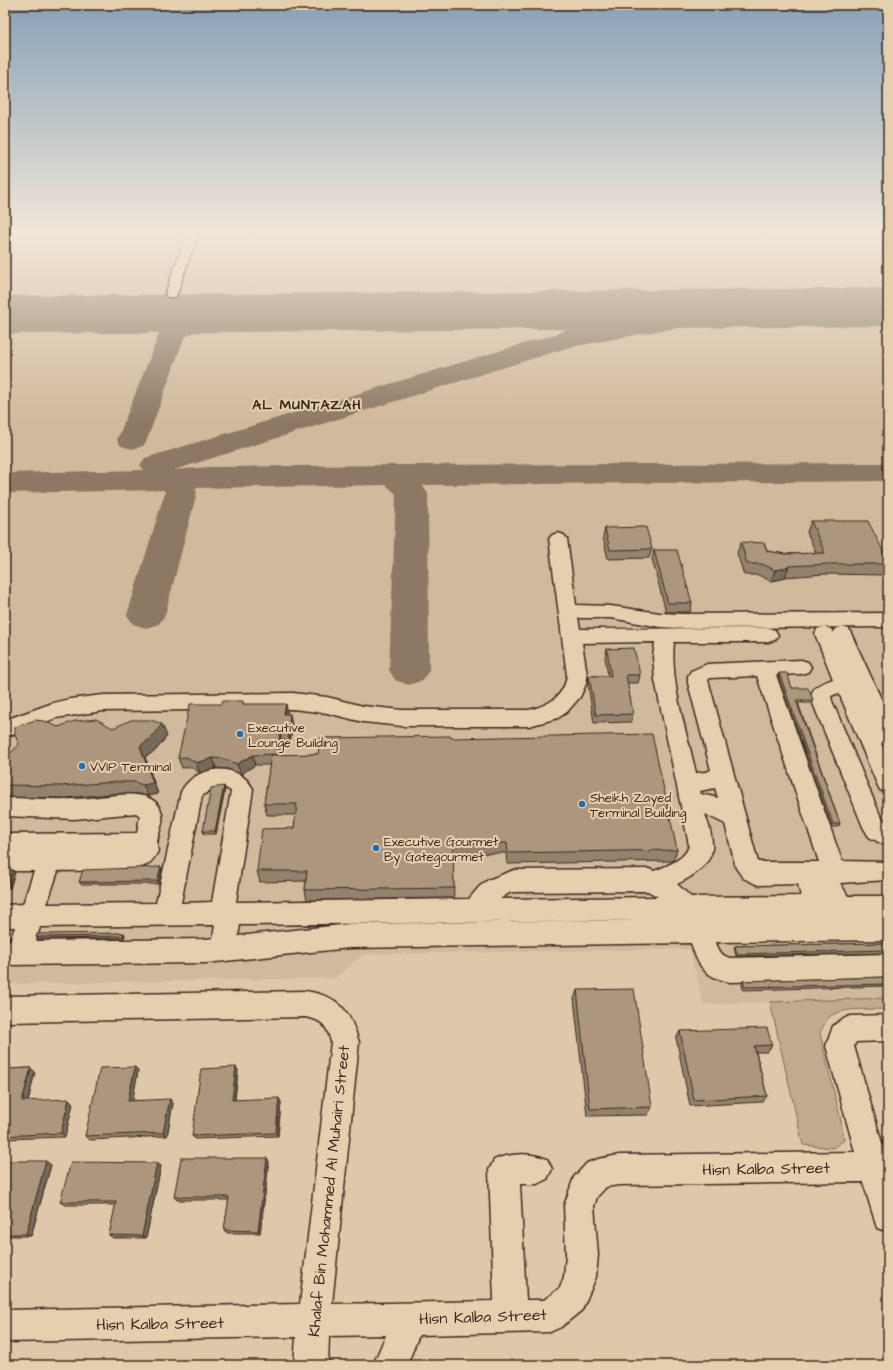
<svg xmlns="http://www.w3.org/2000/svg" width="893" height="1370" viewBox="0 0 893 1370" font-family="'Architects Daughter',sans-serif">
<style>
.built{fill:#d0b99c}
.green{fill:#c1ab90;stroke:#7e6a57}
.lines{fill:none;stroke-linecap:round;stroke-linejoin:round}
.taxiway{fill:#8d7964;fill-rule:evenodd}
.runway{fill:#8d7964;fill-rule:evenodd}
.minor-casing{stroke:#3b2a1e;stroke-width:3}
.minor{fill:#e6cfaf;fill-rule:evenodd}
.wall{fill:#94826c;stroke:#3b2a1e}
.shaded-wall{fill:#786a58;stroke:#3b2a1e}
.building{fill:#ac977e;stroke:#3b2a1e}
.poi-dot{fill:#1f6fb2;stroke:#e6cfaf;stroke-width:1.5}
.labels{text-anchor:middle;stroke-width:4;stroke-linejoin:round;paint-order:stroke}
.poi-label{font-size:13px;fill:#3b2a1e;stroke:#e6cfaf;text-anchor:start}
.far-district-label{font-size:14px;font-weight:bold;letter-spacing:1px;fill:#3b2a1e;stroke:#e6cfaf}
.near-street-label{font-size:16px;fill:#3b2a1e;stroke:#e6cfaf}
</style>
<rect width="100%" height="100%" fill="#dfc8a9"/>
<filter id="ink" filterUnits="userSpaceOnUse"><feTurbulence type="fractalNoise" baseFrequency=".025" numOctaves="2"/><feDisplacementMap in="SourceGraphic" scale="8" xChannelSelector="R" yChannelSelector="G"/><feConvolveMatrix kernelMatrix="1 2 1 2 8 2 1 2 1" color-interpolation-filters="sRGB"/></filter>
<g filter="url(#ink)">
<polygon class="built" points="5,230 888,230 888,998 703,1004 690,949 364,954 335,978 5,984"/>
<path class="green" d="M888,998V1009C873,1010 845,1007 832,1015C826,1019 823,1027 820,1033L841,1121L844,1140L833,1148L803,1145L770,1002Z"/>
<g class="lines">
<g class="taxiway">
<path d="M816,300L825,303L829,308L825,313L816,316L724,322L658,331L570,347L174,470L208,467L393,465L888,463V481L423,485L428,494L429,670L423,680L409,685L395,680L389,670L396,494L386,485L194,488L197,492L165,615L159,624L146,628L133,624L127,615L165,492L163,490L5,493V473L144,470L140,465L145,458L556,334L573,326L561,321L530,315L526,310L530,305C546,301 594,307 599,326L658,315L724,306Z"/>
<path d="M235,305L244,308L248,313L244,318C219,325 207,322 184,338L147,440L143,446L132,449L121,446L117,440L159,334C149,319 137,323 122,319L118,314L122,309C139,304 163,306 176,321L200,311Z"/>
</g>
<polygon class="runway" points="888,288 888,326 5,334 5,296"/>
<g class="minor-casing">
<g id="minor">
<polygon points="188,230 199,230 177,294 175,297 167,297 165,294"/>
<path d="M558,533L564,535L567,539L576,605L611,606L660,613L682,614L888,613V627L682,628L660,627L611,618H578L580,629L768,628L775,630L778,635L775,640L768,642H674C670,685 687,732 696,773L706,772L711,770L688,683V676L691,671L707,664L801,660L808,662L811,667L808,672L801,674L776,675L842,861L888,862V880L840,883L848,896H888V940L716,942C718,950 722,956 730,958L888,954V978L730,982C705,977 698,967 691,943L350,948L206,963L5,965V941H10L15,927H5V905L23,904L34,871H5V834L137,833L140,816L136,813L75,819L5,816V798C28,798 52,800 75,799C93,799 119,793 136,795C143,795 154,799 158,805C170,823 153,834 158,851C155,857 152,862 146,865C133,873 76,870 58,871L47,904L156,903L181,792C194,765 239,760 253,789L236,902L469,899L479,887L488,880L514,870L649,869L654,871C667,866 686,859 689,845L655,680L653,657L655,642L582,643L587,675L586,684L580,697L567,712L558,718L529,726H402L363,722L327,713L293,709L103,711L56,718L5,737V720L53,703L70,699L103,695L293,693L327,697L363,706L402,710H529C549,705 564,697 567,675L549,539L552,535ZM757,676L819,862H758L708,680L710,678ZM224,787L231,791L212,902L181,903L202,796L213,788ZM715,788L718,798L701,794L700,791ZM705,814L725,824L736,868L743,878L758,885L798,884L801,896L691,897L677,884C692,877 714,864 712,844C712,834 708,823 705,814ZM648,891L658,897L500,899L509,893L514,892ZM638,920L350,924L238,936L240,925ZM215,925L213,938L206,939L36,941L40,927Z"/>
<path d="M824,627L831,629L833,633L835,629L842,627L849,629L888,714V745L881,743L888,759V793L880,790L877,784L839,693L831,696L832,701L880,815L888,825V847L869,837L863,827L812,701C810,685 821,684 833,679L815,634L817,629Z"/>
<path d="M305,991C340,996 349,1010 359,1042L332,1304L494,1301L489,1170L494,1160C510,1153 531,1152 547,1159L552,1169L547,1179L537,1184H520L526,1300H544L560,1288L564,1277L566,1255L564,1206L574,1177L587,1163L598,1159L619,1155L855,1152L826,1046L833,1026L841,1020L850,1016L888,1015V1041L856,1042L854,1046L888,1164V1232L877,1228L863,1182L619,1185L606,1187L597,1197L594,1206L598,1255L596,1277L582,1310L561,1327L550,1332L419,1335L407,1365H373L386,1335L329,1336L328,1365H294L296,1337L5,1342V1310L300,1304L331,1042C327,1025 322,1020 305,1017L5,1022V996Z"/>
</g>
</g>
<use href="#minor" class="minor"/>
</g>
<g class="wall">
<polygon points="811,521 888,561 888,567 884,575 825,574 785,577 782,579 771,581 758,575 744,575 737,553 741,542 767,551 786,554 816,553 807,532"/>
<polygon points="605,528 652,549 649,558 608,559 603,537"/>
<polygon points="654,550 692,603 690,612 666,612 652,559"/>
<polygon points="607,649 640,675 638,683 627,683 633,714 631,722 594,723 588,684 589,676 608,676 605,657"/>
<polygon points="779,673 792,688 813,700 811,703 798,703 840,824 838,827 832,827 778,676"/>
<polygon points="244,704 288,714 292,725 290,743 282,744 282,755 318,754 451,738 677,850 673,861 507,864 506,853 453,854 454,898 307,900 305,890 306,881 260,882 257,871 294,828 296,815 267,815 264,804 270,765 255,765 241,774 228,769 216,768 200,773 191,767 182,768 178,758"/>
<polygon points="58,727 113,728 167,736 155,751 145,757 158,794 148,796 139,794 122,793 66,798 5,797 5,758"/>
<polygon points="224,786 225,789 216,834 204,834 203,831"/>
<polygon points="161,867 162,870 159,884 81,884 79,882"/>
<polygon points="5,870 13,870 15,872 10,888 5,888"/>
<polygon points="124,933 125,935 124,938 38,939 36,937"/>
<polygon points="888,943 888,953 736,956 734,948 735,946"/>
<polygon points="888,977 888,986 743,990 742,983 743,981"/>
<polygon points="577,990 652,1107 648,1115 587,1116 574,999"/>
<polygon points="680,1031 772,1045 767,1052 756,1052 767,1096 762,1102 690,1106 676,1038"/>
<polygon points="135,1067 138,1071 132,1100 173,1103 167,1136 90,1140 85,1136"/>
<polygon points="236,1067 238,1071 235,1100 281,1102 278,1136 195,1139 192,1136"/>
<polygon points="31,1068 35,1072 28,1101 73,1103 65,1137 5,1139 5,1069"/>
<polygon points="267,1158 269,1162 260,1233 227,1233 224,1230 229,1200 177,1200 174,1197"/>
<polygon points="5,1161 51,1165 31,1236 5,1236"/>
<polygon points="161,1166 146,1238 113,1238 109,1235 116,1205 65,1205 60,1202"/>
</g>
<g class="shaded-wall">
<polygon points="789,566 785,577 782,579 771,581 775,570"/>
<polygon points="286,704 288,714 286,725 284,714"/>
<polygon points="290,714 292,725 290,743 288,733"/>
<polygon points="162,724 167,736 155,751 145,757 158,794 148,796 143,785 140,746"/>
<polygon points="280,733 282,744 281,765 278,754"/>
<polygon points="253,755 255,765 241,774 237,764"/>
<polygon points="213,758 216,768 200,773 196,763"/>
<polygon points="224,786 225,789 216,834 215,831"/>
<polygon points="161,867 162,870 159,884 157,881"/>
<polygon points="13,870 15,872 10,888 8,885"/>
<polygon points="124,933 125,935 124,938 123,936"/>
<polygon points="8,935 10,937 9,940 5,941 5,937"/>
<polygon points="135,1067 138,1071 132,1104 128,1101"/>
<polygon points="236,1067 238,1071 234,1104 232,1100"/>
<polygon points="31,1068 35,1072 27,1105 22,1101"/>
<polygon points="279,1098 281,1102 278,1136 276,1133"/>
<polygon points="69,1099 73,1103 65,1137 61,1133"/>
<polygon points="170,1099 173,1103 167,1136 163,1133"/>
<polygon points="267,1158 269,1162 260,1233 258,1231"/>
<polygon points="46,1161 51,1165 31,1236 26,1234"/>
<polygon points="157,1163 161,1166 146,1238 142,1236"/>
</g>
<g class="building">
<polygon points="811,521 868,521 888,561 888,564 830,564 789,566 786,568 775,570 762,564 747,564 741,542 764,543 767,551 786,554 825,553"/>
<polygon points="646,527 652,549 610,550 605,528"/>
<polygon points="654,550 677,550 692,603 668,603"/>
<polygon points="634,648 640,675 626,675 633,714 596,715 589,676 611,676 607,649"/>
<polygon points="779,673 787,673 792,688 808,688 812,697 813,700 796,700 840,824 833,824"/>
<polygon points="222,701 243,701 243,704 286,704 284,714 290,714 288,733 280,733 278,754 253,755 237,764 224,759 213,758 196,763 187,757 178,758 190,704 221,704"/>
<polygon points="96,719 113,728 131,720 151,720 162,724 150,739 140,746 153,783 143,785 134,782 116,782 60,786 5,785 5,758 19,745 15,735 15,727 35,720 44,721 58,727 75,721"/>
<polygon points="652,734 677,850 508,853 507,843 453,844 454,888 305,890 307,871 257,871 262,829 294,828 297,804 264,804 271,755 318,754 320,738 450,736 451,738"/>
<polygon points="224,786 215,831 203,831 211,788"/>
<polygon points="161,867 157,881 79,882 83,870"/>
<polygon points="5,870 13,870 8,885 5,885"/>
<polygon points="124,933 123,936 36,937 37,934"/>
<polygon points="888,943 888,950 737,954 735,946"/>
<polygon points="888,977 888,984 745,987 743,981"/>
<polygon points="634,989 652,1107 590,1109 577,990"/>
<polygon points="767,1028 772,1045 754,1046 767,1096 694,1100 680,1031"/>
<polygon points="135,1067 128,1101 170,1099 163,1133 85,1136 100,1068"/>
<polygon points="236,1067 232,1100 279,1098 276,1133 192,1136 201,1069"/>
<polygon points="31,1068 22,1101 69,1099 61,1133 5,1136 5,1069"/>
<polygon points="181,1158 267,1158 258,1231 224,1230 229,1197 174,1197"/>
<polygon points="5,1161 46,1161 26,1234 5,1234"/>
<polygon points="71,1162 157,1163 142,1236 109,1235 116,1202 60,1202"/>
</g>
</g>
<linearGradient id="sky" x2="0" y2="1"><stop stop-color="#88a1b7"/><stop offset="0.55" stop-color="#f1e6d8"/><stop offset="1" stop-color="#f1e6d8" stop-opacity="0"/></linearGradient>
<rect width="893" height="422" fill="url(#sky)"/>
<g class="poi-dot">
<circle cx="240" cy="734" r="4"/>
<circle cx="82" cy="766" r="4"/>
<circle cx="582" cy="804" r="4"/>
<circle cx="376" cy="848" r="4"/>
</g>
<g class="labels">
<g class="poi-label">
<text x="248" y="732">Executive<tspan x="248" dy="15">Lounge Building</tspan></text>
<text x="90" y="771">VVIP Terminal</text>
<text x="590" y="802">Sheikh Zayed<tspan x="590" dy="15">Terminal Building</tspan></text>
<text x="384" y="846">Executive Gourmet<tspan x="384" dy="15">By Gategourmet</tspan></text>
</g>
<g class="far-district-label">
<text x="307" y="409">AL MUNTAZAH</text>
</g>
<g class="near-street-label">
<text transform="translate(766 1168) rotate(-1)" y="6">Hisn Kalba Street</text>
<text transform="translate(328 1191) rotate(-84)" y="6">Khalaf Bin Mohammed Al Muhairi Street</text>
<text transform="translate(483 1316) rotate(-2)" y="6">Hisn Kalba Street</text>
<text transform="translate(160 1323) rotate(-1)" y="6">Hisn Kalba Street</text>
</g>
</g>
<rect width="893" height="1370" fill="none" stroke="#e6cfaf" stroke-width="20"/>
<rect x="10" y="10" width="873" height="1350" fill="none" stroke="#3b2a1e" stroke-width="1.5" filter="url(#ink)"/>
</svg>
